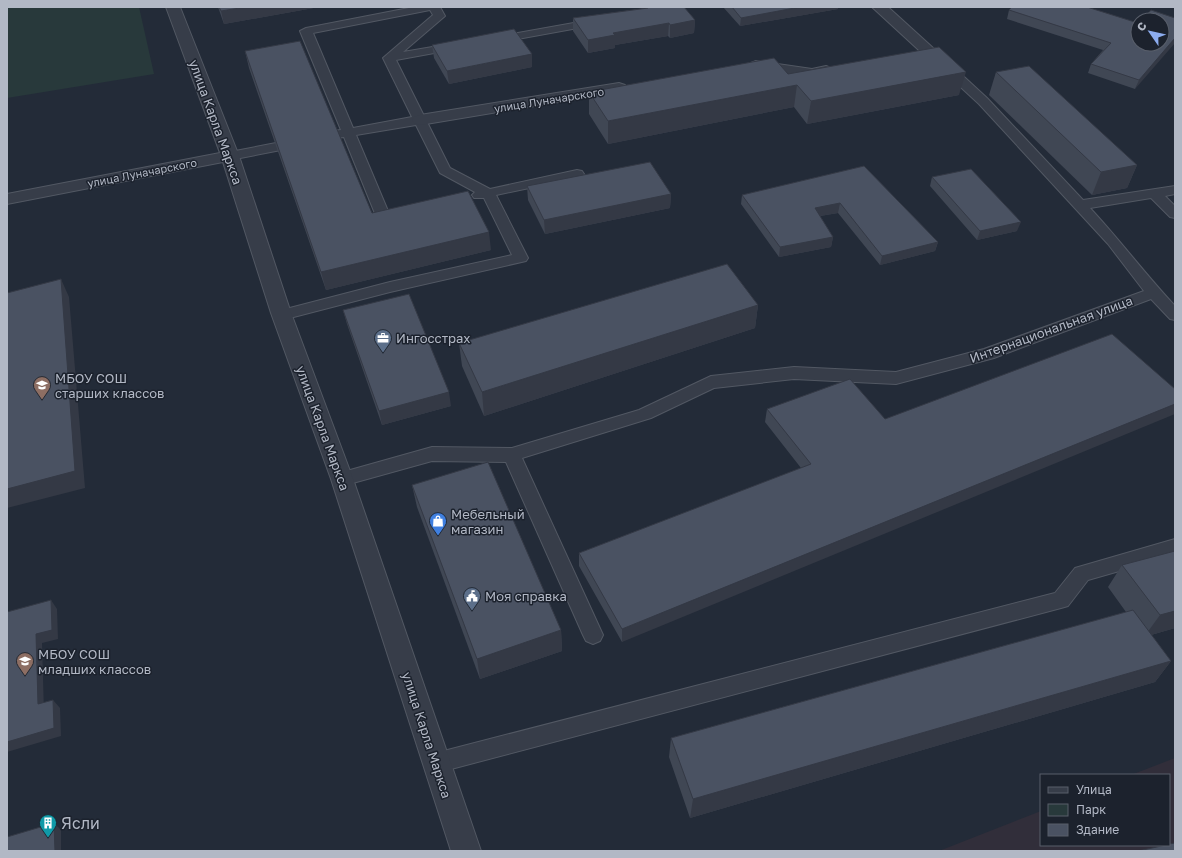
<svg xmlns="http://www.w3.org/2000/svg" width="1182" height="858" viewBox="0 0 1182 858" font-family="'Golos Text',sans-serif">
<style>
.medical{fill:#312e3a}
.green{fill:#28393b}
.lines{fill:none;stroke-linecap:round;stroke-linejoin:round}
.lane-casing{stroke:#525863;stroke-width:2}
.street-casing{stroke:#525863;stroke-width:2}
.lane{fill:#373d49;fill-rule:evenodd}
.street{fill:#373d49;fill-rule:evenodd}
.wall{fill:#404754}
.shaded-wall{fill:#343945}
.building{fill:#4a5262;stroke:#343945}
.labels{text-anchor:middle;stroke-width:3;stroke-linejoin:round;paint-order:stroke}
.far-street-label{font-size:11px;fill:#b2b8c5;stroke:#1c222d}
.street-label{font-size:13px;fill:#b2b8c5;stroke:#1c222d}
.poi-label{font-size:13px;fill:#b2b8c5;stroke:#1c222d;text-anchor:start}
.near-poi-label{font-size:16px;fill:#b2b8c5;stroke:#1c222d;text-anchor:start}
</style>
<rect width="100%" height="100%" fill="#232b38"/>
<polygon class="medical" points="1175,758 1175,851 939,851 1041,811 1041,845 1169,845 1169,775 1131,775"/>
<polygon class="green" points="7,7 139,7 154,74 7,98"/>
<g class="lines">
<g class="lane-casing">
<g id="lane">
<path d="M414,7H440L445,16L403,52L456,43L462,46L456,49L396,60L450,168L490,189L577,170L582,171L584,174L582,177L577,178L496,195L528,258L526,261L390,292L282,320L277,319L274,315L277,311L282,310L390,282L512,255L484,198H474L472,195L475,192L440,173L416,125L356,135L388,211L400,208L405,209L407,212L405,215L383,220L378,219L376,216L344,137L337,138L331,134L332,131L341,130L300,31L306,28ZM430,10L433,15L383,58L412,117L353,128L313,33Z"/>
<polygon points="596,19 600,20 602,22 600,24 496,43 490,40 496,37"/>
<path d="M945,62L949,63L987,98L1083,200L1175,186V194L1165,196L1175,206V218L1170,217L1151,198L1090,208C1119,239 1145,274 1175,306V320L1170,319L1151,299L994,358L896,384L794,379L714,388L651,418L522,458L603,635L600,641L593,644L586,641L583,635L506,462L432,461L342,486L336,484L333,479L336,474L432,447L512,448L639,410L711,376L794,367L896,372L984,349L1144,291L1108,244L979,104L941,69L939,66L941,63Z"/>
<polygon points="276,143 283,147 281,150 230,160 225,159 223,156 225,153 230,152"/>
<polygon points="1175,539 1175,555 1088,580 1068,606 1061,608 436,773 428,770 425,763 428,756 436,753 1055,593 1075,568"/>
</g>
</g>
<g class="street-casing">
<g id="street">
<polygon points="166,7 180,7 239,156 291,313 353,479 481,851 451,851 331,479 271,313 223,162 7,204 7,194 220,153"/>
<polygon points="872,7 888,7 932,47 935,50 932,53 922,53"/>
<polygon points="756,61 812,69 826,66 831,68 834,71 831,74 812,79 751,69 748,66 751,63"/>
<polygon points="619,83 625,85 627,88 625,91 420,125 414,123 412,120 414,117 420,115"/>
</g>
</g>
<use href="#lane" class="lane"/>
<use href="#street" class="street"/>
</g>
<g class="wall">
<polygon points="218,7 319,7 224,24"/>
<polygon points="646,7 684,7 695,20 694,33 670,38 668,36 615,45 615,48 588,53 573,31 573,18 646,8"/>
<polygon points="723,7 838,7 838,9 740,26"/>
<polygon points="1009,10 1138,44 1175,18 1135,89 1088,73 1091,64 1103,50 1007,19"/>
<polygon points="432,45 532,67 449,84 434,58"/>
<polygon points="245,51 372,213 491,250 326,290 249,68"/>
<polygon points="996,72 1137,165 1127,188 1092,195 989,95"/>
<polygon points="788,74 959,95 807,124 794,107 608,144 589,114 589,92"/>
<polygon points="864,166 938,242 935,251 880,265 838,213 820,216 833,237 831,247 779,257 741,204 742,195"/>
<polygon points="932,177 1017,231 977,240 930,186"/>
<polygon points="527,186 671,194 670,208 545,234 528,200"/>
<polygon points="758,305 755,328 484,416 462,366 459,343"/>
<polygon points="343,310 451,406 382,425 347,324"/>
<polygon points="767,409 885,419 622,642 579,566 579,553 801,468 765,422"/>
<polygon points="412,485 561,630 562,651 480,679 417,507"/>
<polygon points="1122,565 1175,628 1151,635 1171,661 1155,682 690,818 669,757 671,738 1126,612 1108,587"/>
</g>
<g class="shaded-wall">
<polygon points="246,7 319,7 224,24 221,11"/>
<polygon points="800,7 838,7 838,9 740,26 741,18"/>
<polygon points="695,20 694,33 670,38 670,25"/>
<polygon points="669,23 668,36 615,45 615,48 588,53 588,40 613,33"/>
<polygon points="1175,38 1175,43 1135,89 1139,80"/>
<polygon points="532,54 532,67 449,84 447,71"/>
<polygon points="966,72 959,95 807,124 811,101"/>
<polygon points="797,85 794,107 608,144 608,121"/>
<polygon points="1137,165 1127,188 1092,195 1101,172"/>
<polygon points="671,194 670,208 545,234 544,220"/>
<polygon points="840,203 838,213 813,217 815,208"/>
<polygon points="1021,222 1017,231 977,240 980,231"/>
<polygon points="489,232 491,250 326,290 321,272"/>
<polygon points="833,237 831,247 779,257 780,247"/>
<polygon points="938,242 935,251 880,265 882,256"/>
<polygon points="61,279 69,297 85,488 7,508 7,489"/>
<polygon points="758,305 755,328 484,416 482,392"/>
<polygon points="449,392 451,406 382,425 379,411"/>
<polygon points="1175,404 1175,414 622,642 622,629"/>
<polygon points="51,600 57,609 58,639 42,643 44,713 38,704 36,634"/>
<polygon points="1175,611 1175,628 1144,637 1160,615"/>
<polygon points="561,630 562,651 480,679 477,659"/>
<polygon points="1171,661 1155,682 690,818 693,799"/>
<polygon points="53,700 60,708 61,736 7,752 7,742"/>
<polygon points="54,823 61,830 61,851 55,851"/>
</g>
<g class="building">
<polygon points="219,7 246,7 221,11"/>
<polygon points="647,7 684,7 695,20 670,25 669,23 613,33 615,35 588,40 573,18 648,8"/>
<polygon points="732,7 800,7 741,18"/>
<polygon points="1012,7 1087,7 1138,23 1138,44 1162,44 1162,20 1142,20 1151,10 1175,18 1175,38 1139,80 1091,64 1111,43 1009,10"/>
<polygon points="514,29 532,54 447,71 432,45"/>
<polygon points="300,41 372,213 468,191 489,232 321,272 245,51"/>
<polygon points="939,47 966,72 811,101 797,85 608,121 589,92 774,58 788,74"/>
<polygon points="1029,66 1137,165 1101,172 996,72"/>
<polygon points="650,162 671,194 544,220 527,186"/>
<polygon points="864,166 938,242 882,256 840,203 815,208 833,237 780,247 742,195"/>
<polygon points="971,169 1021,222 980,231 932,177"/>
<polygon points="727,264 758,305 482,392 459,343"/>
<polygon points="61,279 75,471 7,489 7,293"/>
<polygon points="409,294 449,392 379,411 343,310"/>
<polygon points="1112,334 1175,389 1175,404 622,629 579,553 811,464 767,409 850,379 885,419"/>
<polygon points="488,462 561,630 477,659 412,485"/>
<polygon points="1175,551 1175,611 1160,615 1122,565"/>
<polygon points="51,600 52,630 36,634 38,704 53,700 54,728 7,742 7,612"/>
<polygon points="1133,610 1171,661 693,799 671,738"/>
<polygon points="54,823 55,851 7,851 7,837"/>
<polygon points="1175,843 1175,851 1138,851 1166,845 1169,845 1169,844"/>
</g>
<defs>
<g id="office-pin" transform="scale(0.9)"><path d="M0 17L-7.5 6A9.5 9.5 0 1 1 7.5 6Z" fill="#5c6f8a" stroke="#1c222d"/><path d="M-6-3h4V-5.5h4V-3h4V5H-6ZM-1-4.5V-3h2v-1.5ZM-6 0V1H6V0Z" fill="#fff"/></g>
<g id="school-pin" transform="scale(0.9)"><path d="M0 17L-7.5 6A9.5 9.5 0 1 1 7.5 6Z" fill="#8d6e63" stroke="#1c222d"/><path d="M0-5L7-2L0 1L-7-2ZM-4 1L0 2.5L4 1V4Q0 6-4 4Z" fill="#fff"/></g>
<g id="shop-pin" transform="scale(0.9)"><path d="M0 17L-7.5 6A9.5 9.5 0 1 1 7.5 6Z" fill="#3f7fe0" stroke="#1c222d"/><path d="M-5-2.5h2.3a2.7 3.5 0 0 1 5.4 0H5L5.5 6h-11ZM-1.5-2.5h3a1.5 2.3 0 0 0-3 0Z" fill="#fff"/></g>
<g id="civic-pin" transform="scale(0.9)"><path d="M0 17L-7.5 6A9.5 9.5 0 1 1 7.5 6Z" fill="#5c6f8a" stroke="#1c222d"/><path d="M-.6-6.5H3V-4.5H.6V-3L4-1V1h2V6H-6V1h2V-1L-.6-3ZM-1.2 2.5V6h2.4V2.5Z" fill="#fff"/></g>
<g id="building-pin" transform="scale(0.9)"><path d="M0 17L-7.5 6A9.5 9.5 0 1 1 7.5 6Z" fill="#0f9aa8" stroke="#1c222d"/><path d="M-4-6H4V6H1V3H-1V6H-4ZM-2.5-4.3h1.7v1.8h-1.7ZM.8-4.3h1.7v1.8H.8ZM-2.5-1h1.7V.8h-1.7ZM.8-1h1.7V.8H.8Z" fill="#fff"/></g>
</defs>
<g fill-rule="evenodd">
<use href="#office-pin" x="383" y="338"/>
<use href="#school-pin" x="42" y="385"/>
<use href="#shop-pin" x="438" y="521"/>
<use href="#civic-pin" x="472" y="596"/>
<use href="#school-pin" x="25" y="661"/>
<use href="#building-pin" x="48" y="823"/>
</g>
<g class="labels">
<g class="far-street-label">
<text transform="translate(549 100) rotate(-9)" y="4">улица Луначарского</text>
<text transform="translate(142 173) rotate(-11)" y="4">улица Луначарского</text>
</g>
<g class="street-label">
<text transform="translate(216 122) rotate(70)" y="5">улица Карла Маркса</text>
<text transform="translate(1051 329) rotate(-20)" y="5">Интернациональная улица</text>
<text transform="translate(323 428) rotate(70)" y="5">улица Карла Маркса</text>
<text transform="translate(427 735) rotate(72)" y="5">улица Карла Маркса</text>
</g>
<g class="poi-label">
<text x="396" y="343">Ингосстрах</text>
<text x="55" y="383">МБОУ СОШ<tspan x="55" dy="15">старших классов</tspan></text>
<text x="451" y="519">Мебельный<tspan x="451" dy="15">магазин</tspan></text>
<text x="485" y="601">Моя справка</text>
<text x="38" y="659">МБОУ СОШ<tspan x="38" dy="15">младших классов</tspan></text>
</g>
<g class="near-poi-label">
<text x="61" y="829">Ясли</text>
</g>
</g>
<rect width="1182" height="858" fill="none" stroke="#b2b8c5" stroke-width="16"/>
<rect x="1040" y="774" width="130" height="72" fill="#1c222d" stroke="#585e6a"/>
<rect x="1048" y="787" width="20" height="6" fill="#373d49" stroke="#585e6a"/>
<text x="1076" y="794" font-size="12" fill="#b2b8c5">Улица</text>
<rect x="1048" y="804" width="20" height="12" fill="#28393b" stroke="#585e6a"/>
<text x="1076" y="814" font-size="12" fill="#b2b8c5">Парк</text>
<rect x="1048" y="824" width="20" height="12" fill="#4a5262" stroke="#585e6a"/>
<text x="1076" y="834" font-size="12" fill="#b2b8c5">Здание</text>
<g transform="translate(1150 32) rotate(304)"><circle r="19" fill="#1c222d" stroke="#585e6a"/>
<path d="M0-3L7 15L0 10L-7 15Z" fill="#8cacef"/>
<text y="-6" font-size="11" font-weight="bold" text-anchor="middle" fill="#b2b8c5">С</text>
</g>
</svg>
